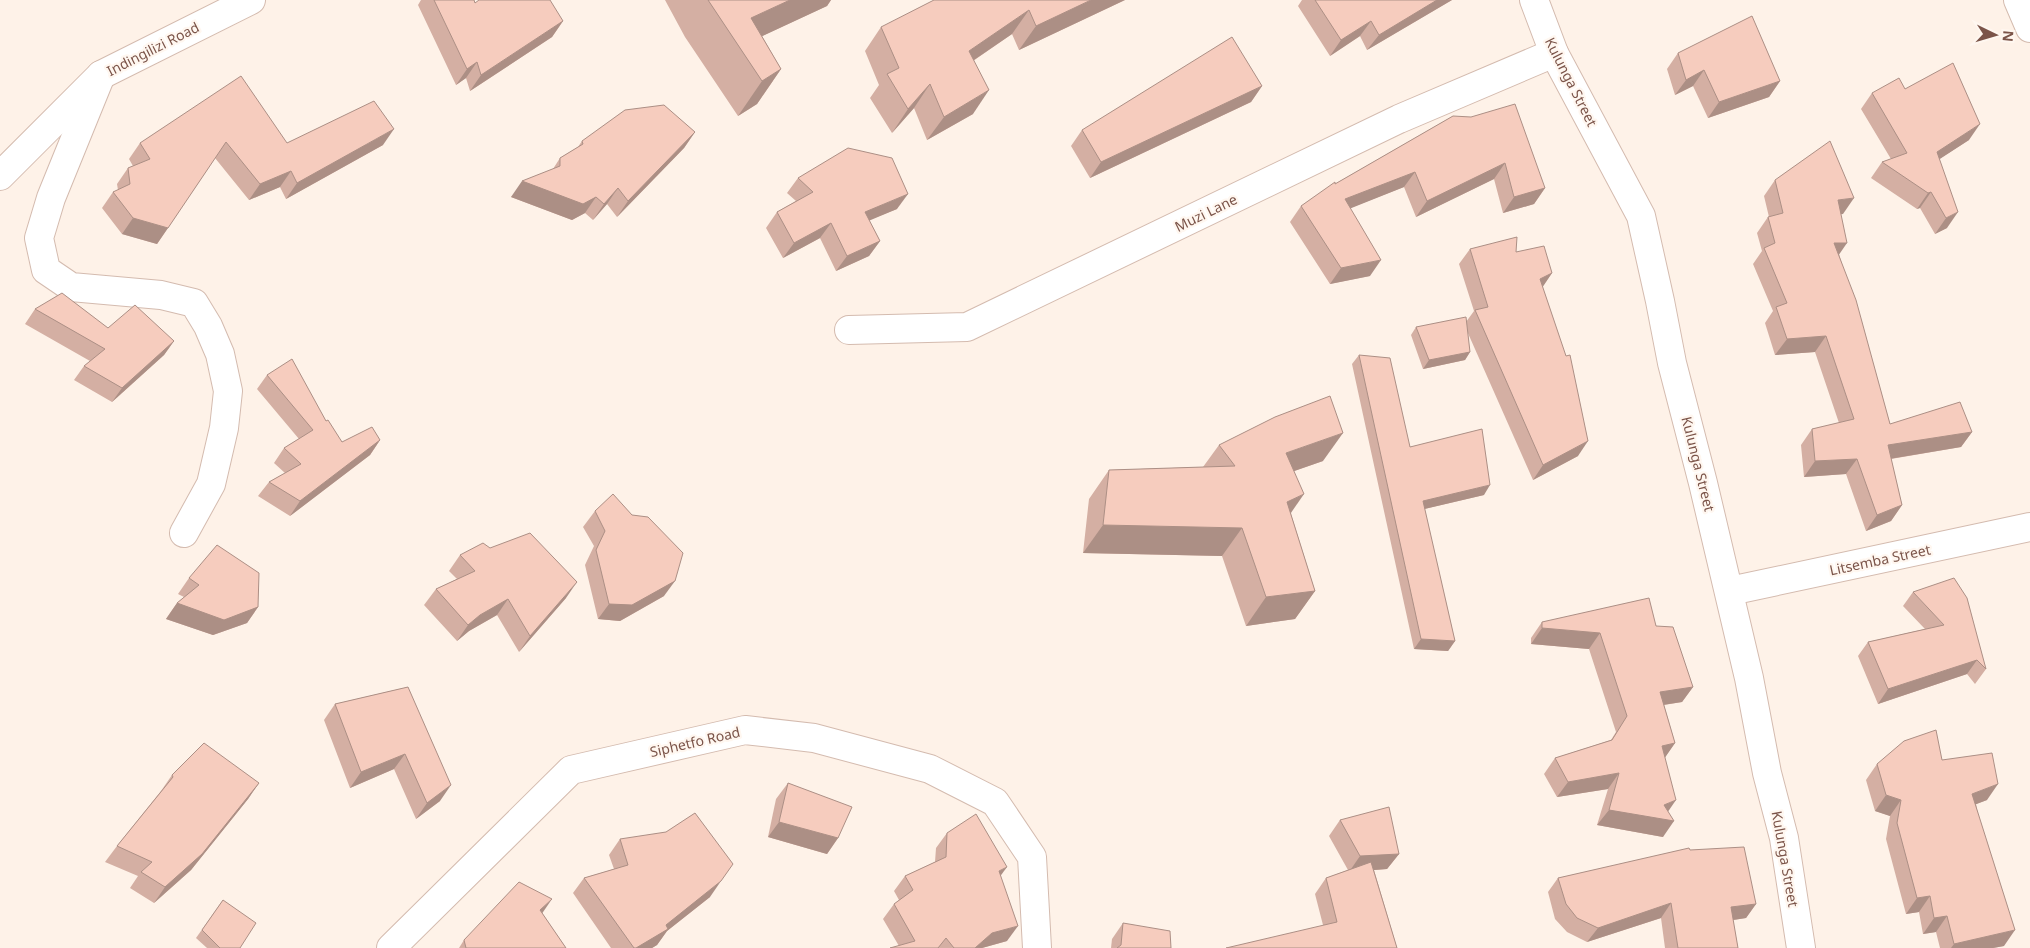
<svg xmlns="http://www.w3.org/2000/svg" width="2030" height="948" viewBox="0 0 2030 948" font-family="'Noto Sans',sans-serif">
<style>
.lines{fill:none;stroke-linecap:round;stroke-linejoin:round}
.minor-casing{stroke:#d4bbaf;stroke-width:30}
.minor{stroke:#fff;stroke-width:28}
.wall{fill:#d4afa3}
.shaded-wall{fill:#ac8f85}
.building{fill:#f6ccbe;stroke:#ac8f85}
.labels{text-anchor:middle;stroke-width:4.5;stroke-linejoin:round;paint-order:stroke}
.street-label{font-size:14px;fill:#7b5449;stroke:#fff7f0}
</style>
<rect width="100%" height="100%" fill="#fef2e8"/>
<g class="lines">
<g class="minor-casing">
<g id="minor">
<polyline points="1534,0 1554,53 1641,216 1660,301 1672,363 1703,483 1749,678 1767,773 1784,838 1801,948"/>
<polyline points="2018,0 2030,28"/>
<polyline points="101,75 51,198 39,238 46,270 71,287 161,295 194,303 208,326 220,354 228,391 224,428 211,484 184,533"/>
<polyline points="0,176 101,75 251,0"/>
<polyline points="849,330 967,327 1399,119 1554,53"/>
<polyline points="1730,591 2030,527"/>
<polyline points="391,948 571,770 745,730 814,738 930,769 995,802 1032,857 1037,948"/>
</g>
</g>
<use href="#minor" class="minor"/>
</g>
<g class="wall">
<polygon points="421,0 474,0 475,3 563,21 552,37 470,91 466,78 456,85 418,5"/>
<polygon points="665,0 831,0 827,6 762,36 781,69 757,104 738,116 685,37"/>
<polygon points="1125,0 1019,50 1012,34 973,61 973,114 927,140 914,108 892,133 870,98 879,85 865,51 881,27"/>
<polygon points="1302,0 1452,0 1367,50 1360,36 1330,56 1298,6"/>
<polygon points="1678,53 1780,81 1769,97 1708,118 1693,86 1675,95 1667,69"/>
<polygon points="1262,86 1251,102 1090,178 1071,146 1082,130"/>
<polygon points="1905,89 1969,140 1939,159 1947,228 1935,234 1920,208 1917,209 1871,178 1882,162 1891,159 1861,109 1872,93"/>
<polygon points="1453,116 1545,188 1534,204 1503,213 1494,179 1416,217 1404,187 1350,208 1370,276 1330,284 1290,222 1301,206 1335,184"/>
<polygon points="695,132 684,148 617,217 607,204 593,220 585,213 572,220 511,197 553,169 560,158 578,147 582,141"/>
<polygon points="140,143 287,143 383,145 286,199 280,187 249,200 215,158 157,244 122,234 102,208 113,192 118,190 117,184 128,168 133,166 129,159"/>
<polygon points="798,178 897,209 869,220 880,241 869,256 836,271 820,238 783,258 766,228 777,212 796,201 787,193"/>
<polygon points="1775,180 1843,214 1841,214 1839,254 1890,424 1972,432 1961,447 1891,459 1902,505 1891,521 1866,531 1846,474 1804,477 1801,445 1812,429 1839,423 1815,352 1775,355 1765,323 1773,311 1753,264 1762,251 1757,233 1768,217 1769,217 1764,196"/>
<polygon points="1470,249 1516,252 1552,273 1542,287 1578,456 1533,480 1467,331 1470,352 1465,360 1423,369 1411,335 1416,327 1466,322 1474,311 1459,264"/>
<polygon points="35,309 108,328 174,341 164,355 112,402 74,380 84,366 90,361 25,324"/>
<polygon points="1359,355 1410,447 1484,495 1424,509 1455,641 1448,651 1414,649 1352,364"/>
<polygon points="267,375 326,421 342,442 380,440 370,455 290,516 258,496 269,482 285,473 274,463 284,448 299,439 257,389"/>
<polygon points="1219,445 1323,461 1294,471 1291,514 1315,591 1295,619 1246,626 1222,556 1083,553 1089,499 1109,470 1203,467"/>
<polygon points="595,511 664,596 620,621 598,619 585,565 594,546 583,527"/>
<polygon points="490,548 566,598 519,652 497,615 469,631 457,641 424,605 436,589 457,579 449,571 460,555"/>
<polygon points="189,578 258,607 247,623 213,635 166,619 177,603 184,597 178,594"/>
<polygon points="1913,592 1986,669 1975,684 1967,674 1878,704 1858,656 1868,642 1925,629 1903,606"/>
<polygon points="1542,622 1656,626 1693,687 1682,702 1664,705 1675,743 1665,757 1668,811 1663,837 1597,825 1608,789 1557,797 1544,774 1555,758 1611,740 1616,732 1589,649 1531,644 1531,638"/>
<polygon points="408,687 440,801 416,819 394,769 350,788 324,720 335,704"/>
<polygon points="1942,760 1987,800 1976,804 2004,946 1993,948 1940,948 1936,932 1923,934 1919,912 1906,914 1886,839 1890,816 1875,811 1866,780 1877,764"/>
<polygon points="172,775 259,783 248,799 191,870 154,903 130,888 138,876 105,862 117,846 161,791"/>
<polygon points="788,783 838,838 827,854 768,837 776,799"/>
<polygon points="1340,820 1399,854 1387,869 1374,870 1397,948 1323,925 1315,894 1326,878 1348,870 1329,836"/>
<polygon points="947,833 1000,876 1007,941 982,948 890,948 899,946 883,919 894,904 899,900 894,891 905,876 935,862 936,848"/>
<polygon points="620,839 710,897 667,931 657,945 652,948 611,948 573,893 584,878 614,869 609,855"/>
<polygon points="1690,850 1756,904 1746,918 1733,920 1738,948 1665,948 1661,918 1587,942 1567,932 1555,919 1548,892 1558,878"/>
<polygon points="223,900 240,948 207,948 196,938"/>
<polygon points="542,913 566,948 459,948 464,940"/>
<polygon points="1123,923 1171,948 1111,948 1112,939"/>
</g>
<g class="shaded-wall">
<polygon points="790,0 831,0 827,6 739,47 751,18"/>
<polygon points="1091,0 1125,0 1019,50 1036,26"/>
<polygon points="1437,0 1452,0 1367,50 1379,35"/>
<polygon points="1029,10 1012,34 952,75 969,51"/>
<polygon points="563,21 552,37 470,91 481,75"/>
<polygon points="1371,21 1360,36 1330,56 1341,40"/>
<polygon points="477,62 466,78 456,85 467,69"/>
<polygon points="781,69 757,104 738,116 762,81"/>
<polygon points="1704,70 1693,86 1675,95 1686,80"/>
<polygon points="1780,81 1769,97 1708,118 1719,102"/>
<polygon points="930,84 914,108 892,133 908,109"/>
<polygon points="1262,86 1251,102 1090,178 1101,162"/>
<polygon points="989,90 973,114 927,140 944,117"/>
<polygon points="1980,124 1969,140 1926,168 1937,152"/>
<polygon points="394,129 383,145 286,199 297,183"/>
<polygon points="695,132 684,148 617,217 628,201"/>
<polygon points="1505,163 1494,179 1416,217 1427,201"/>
<polygon points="291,171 280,187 249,200 260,184"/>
<polygon points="1415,172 1404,187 1334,215 1345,199"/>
<polygon points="522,181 596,197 585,213 572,220 511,197"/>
<polygon points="618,188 607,204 593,220 604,204"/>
<polygon points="1545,188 1534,204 1503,213 1514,197"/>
<polygon points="1931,192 1920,208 1917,209 1928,193"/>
<polygon points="908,194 897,209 854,227 865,212"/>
<polygon points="1854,198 1843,214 1827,216 1838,200"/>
<polygon points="1958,212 1947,228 1935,234 1946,218"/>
<polygon points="133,218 168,228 157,244 122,234"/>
<polygon points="831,223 820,238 783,258 794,243"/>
<polygon points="880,241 869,256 836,271 847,256"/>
<polygon points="1834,243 1847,243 1836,259"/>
<polygon points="1381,260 1370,276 1330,284 1341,268"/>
<polygon points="1552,273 1542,288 1540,279"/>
<polygon points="1826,336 1815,352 1775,355 1787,339"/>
<polygon points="174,341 164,355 112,402 122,388"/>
<polygon points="1470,352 1465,360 1423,369 1429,360"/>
<polygon points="1972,432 1961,447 1877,461 1888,445"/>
<polygon points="1343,433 1323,461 1266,481 1286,453"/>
<polygon points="380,440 370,455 290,516 300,501"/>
<polygon points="1588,441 1578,456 1533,480 1543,465"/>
<polygon points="1857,459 1846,474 1804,477 1815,461"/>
<polygon points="1490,485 1484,495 1416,511 1423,501"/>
<polygon points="1304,494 1284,523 1287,502"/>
<polygon points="1902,505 1891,521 1866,531 1877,515"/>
<polygon points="1103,525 1242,528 1222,556 1083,553"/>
<polygon points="675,581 664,596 620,621 598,619 609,604"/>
<polygon points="577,582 566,598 519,652 530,636"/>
<polygon points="1315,591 1295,619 1246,626 1266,597"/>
<polygon points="508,599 497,615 469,631 457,641 468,625 480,615"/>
<polygon points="177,603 258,607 247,623 213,635 166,619"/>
<polygon points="1542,628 1600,633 1589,649 1531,644"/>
<polygon points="1421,639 1455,641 1448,651 1414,649"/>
<polygon points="1977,660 1967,674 1878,704 1888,689"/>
<polygon points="1693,687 1682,702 1649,707 1660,692"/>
<polygon points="1675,743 1664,759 1662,746"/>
<polygon points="405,754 394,769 350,788 361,772"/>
<polygon points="1619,773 1608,789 1557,797 1568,782"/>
<polygon points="259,783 248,799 191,870 154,903 165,887"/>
<polygon points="1998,784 1987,800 1961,810 1972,794"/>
<polygon points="451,785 440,801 416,819 427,803"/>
<polygon points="1886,795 1901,800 1890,816 1875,811"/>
<polygon points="1676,800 1665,816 1674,821 1663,837 1597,825 1609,810 1664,805"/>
<polygon points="779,822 838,838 827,854 768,837"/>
<polygon points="1399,854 1387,869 1349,872 1360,856"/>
<polygon points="1007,867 996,882 999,871"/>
<polygon points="721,881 710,897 667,931 657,945 652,948 636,948"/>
<polygon points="1930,896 1919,912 1906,914 1917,898"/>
<polygon points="552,899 541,915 540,910"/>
<polygon points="1671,903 1661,918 1587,942 1598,928"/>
<polygon points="1756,904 1746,918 1720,922 1731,907"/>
<polygon points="1947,916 1936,932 1923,934 1934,918"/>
<polygon points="1018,926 1007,941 982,948 975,948 992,933"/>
<polygon points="2015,930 2004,946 1993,948 1951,948 1954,944"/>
</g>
<g class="building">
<polygon points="434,0 474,0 475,3 479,0 550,0 563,21 481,75 477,62 467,69"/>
<polygon points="708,0 790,0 751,18 781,69 762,81"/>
<polygon points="934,0 1091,0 1036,26 1029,10 969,51 989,90 944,117 930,84 908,109 887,74 899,68 881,27"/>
<polygon points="1315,0 1437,0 1379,35 1371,21 1341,40"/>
<polygon points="1752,16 1780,81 1719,102 1704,70 1686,80 1678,53"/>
<polygon points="1232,37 1262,86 1101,162 1082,130"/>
<polygon points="1953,63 1980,124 1937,152 1958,212 1946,218 1931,192 1928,193 1882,162 1907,153 1872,93 1899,78 1905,89"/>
<polygon points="241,76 287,143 374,101 394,129 297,183 291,171 260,184 226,142 168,228 133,218 113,192 130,184 128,168 150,159 140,143"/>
<polygon points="1515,104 1545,188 1514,197 1505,163 1427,201 1415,172 1345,199 1381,260 1341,268 1301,206 1335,182 1335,184 1453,116 1471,117"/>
<polygon points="664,105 695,132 628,201 618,188 604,204 596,197 583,204 522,181 560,166 560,158 583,144 582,141 625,110"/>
<polygon points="1830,141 1854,198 1838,200 1847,243 1834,243 1856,300 1890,424 1960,402 1972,432 1888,445 1902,505 1877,515 1857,459 1815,461 1812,429 1854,419 1826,336 1787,339 1776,307 1787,303 1764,248 1775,243 1768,217 1783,213 1775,180"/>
<polygon points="848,148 892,158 908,194 865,212 880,241 847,256 831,223 794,243 777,212 813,192 798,178"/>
<polygon points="1517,237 1516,252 1544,246 1552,273 1540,279 1566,356 1570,355 1588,441 1543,465 1475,310 1488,307 1470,249"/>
<polygon points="62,293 108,328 135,305 174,341 122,388 84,366 105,349 35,309"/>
<polygon points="1466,317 1470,352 1429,360 1416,327"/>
<polygon points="1359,355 1390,358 1410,447 1482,429 1490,485 1423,501 1455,641 1421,639"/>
<polygon points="292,359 326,421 328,420 342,442 372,427 380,440 300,501 269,482 301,464 284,448 313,430 267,375"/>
<polygon points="1330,396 1343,433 1286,453 1304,494 1287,502 1315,591 1266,597 1242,528 1103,525 1109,470 1235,466 1219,445 1275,417"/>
<polygon points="613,494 632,515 648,517 683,553 675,581 632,605 609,604 596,550 605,531 595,511"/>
<polygon points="530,533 577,582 530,636 508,599 480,615 468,625 436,589 475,571 460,555 483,543 490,548"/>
<polygon points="217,545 259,573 258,607 224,620 177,603 199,585 189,578"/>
<polygon points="1954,578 1967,598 1986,669 1977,660 1888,689 1868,642 1944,625 1913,592"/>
<polygon points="1649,598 1656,626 1673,627 1693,687 1660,692 1675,743 1662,746 1676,800 1664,805 1674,821 1609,810 1619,773 1568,782 1555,758 1612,740 1627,716 1600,633 1542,628 1542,622"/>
<polygon points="408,687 451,785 427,803 405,754 361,772 335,704"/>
<polygon points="1936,730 1942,760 1992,753 1998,784 1972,794 2015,930 1954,944 1947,916 1934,918 1930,896 1917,898 1897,823 1901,800 1886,795 1877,764 1904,741"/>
<polygon points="204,743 259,783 202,854 165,887 141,872 152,862 117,846 173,777 172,775"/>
<polygon points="788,783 852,807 838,838 779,822"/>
<polygon points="1389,807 1399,854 1360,856 1340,820"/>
<polygon points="695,813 733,864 721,881 666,925 668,929 636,948 634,948 584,878 628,865 620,839 666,832"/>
<polygon points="976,814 1007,867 999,871 1018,926 992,933 975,948 954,948 946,938 938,948 890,948 915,941 894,904 913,890 905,876 946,857 947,833"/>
<polygon points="1744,847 1756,904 1731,907 1738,948 1678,948 1671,903 1598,928 1577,918 1566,904 1558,878 1689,848 1690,850"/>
<polygon points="1371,862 1397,948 1226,948 1337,922 1326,878"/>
<polygon points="519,882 552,899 540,910 566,948 466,948 464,940"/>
<polygon points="223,900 256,923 240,948 220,948 202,930"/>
<polygon points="1123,923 1170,931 1171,948 1117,948 1121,945"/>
</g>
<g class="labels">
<g class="street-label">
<text transform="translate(153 49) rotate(-27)" y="5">Indingilizi Road</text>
<text transform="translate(1571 82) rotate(63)" y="5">Kulunga Street</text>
<text transform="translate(1206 213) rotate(-26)" y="5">Muzi Lane</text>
<text transform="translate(1698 464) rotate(76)" y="5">Kulunga Street</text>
<text transform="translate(1880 560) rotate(-12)" y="5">Litsemba Street</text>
<text transform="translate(695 742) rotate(-13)" y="5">Siphetfo Road</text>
<text transform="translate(1785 859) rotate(80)" y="5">Kulunga Street</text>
</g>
</g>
<g transform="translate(1995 35) rotate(95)" stroke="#fff7f0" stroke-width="4" paint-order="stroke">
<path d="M0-4L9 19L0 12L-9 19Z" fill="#7b5449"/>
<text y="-8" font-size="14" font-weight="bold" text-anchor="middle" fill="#7b5449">N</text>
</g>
</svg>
